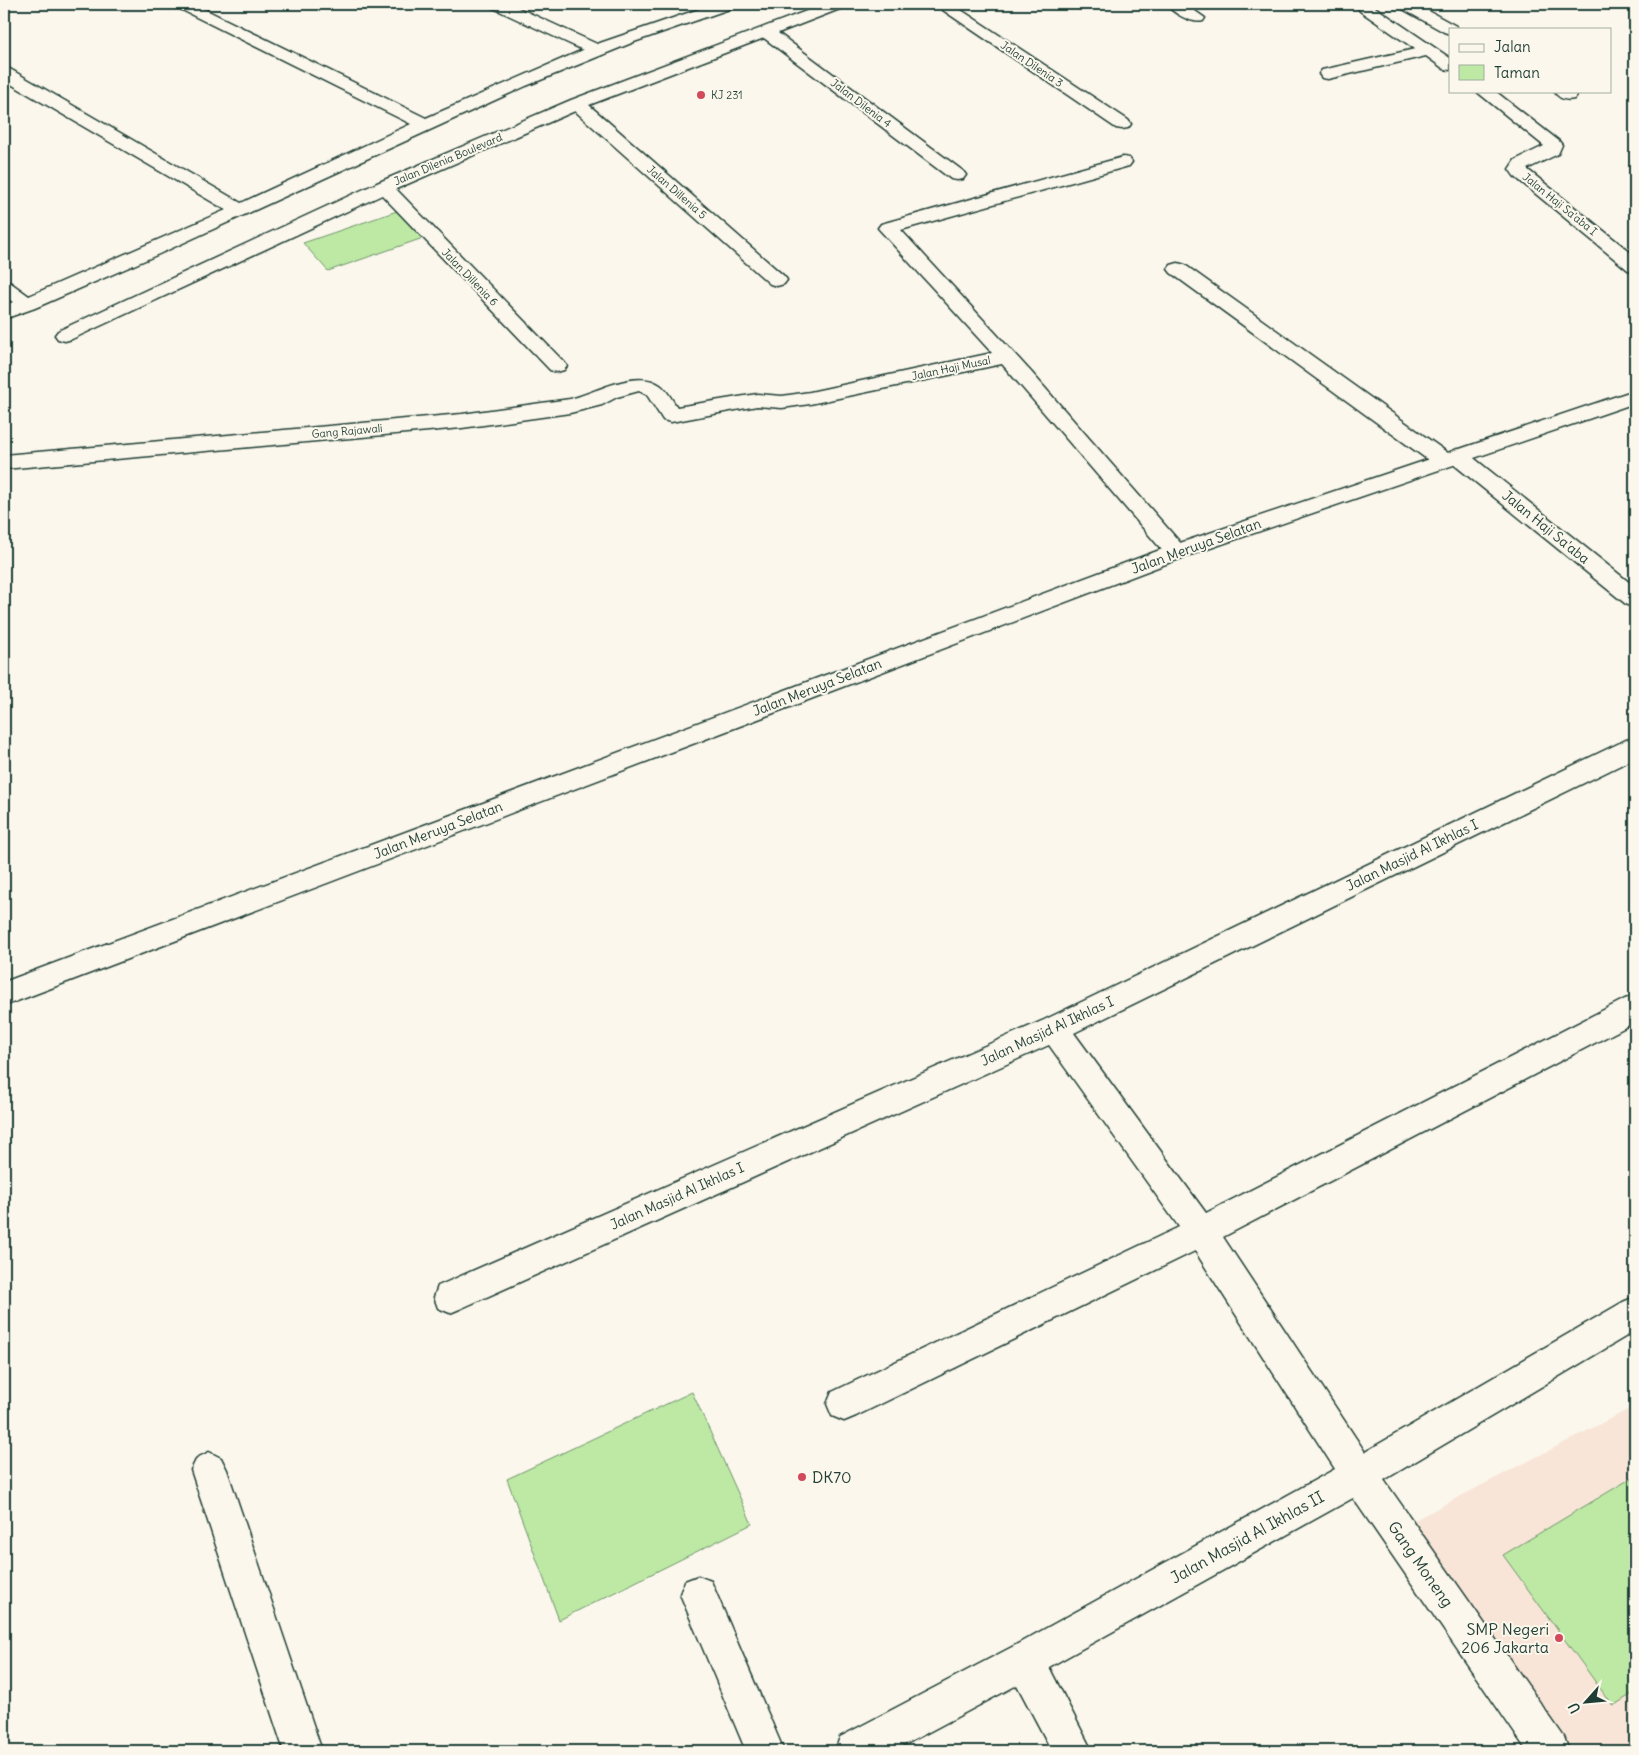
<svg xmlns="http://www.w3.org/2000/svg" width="1639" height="1755" viewBox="0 0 1639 1755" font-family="Delius,sans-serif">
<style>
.built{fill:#f8e5d7}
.green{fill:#bee9a5;stroke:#6e936c}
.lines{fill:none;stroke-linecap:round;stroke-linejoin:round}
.minor-casing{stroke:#1f3d34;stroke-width:3}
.major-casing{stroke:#1f3d34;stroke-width:3}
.minor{fill:#fbf7ec;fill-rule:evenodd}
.major{fill:#fbf7ec;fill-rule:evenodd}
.poi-dot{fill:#d1495b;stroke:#fbf7ec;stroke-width:2}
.labels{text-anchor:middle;stroke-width:4;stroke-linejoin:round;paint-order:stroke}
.far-street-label{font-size:11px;fill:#1f3d34;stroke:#fbf7ec}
.far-poi-label{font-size:11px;fill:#1f3d34;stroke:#fbf7ec;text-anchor:start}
.street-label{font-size:14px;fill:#1f3d34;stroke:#fbf7ec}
.near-poi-label{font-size:16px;fill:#1f3d34;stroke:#fbf7ec;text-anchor:start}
.near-street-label{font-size:16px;fill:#1f3d34;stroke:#fbf7ec}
</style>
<rect width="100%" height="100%" fill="#fbf7ec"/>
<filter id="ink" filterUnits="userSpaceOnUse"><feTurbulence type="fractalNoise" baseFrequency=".02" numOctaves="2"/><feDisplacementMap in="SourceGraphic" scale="10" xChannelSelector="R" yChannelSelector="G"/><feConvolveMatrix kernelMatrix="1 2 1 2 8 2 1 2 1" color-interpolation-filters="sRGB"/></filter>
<g filter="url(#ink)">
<polygon class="built" points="1635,1406 1635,1751 1560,1751 1405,1525"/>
<g class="green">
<polygon points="400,210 426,237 328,271 303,243"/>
<polygon points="692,1392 752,1524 559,1620 507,1479"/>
<polygon points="1635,1476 1635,1692 1613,1706 1503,1555"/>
</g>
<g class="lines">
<g class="minor-casing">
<g id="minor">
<polygon points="174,4 194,4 426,118 583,50 491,7 489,4 510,4 597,44 714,4 737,4 735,7 634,42 526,86 159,254 35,308 4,319 4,306 13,302 4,296 4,281 11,283 29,296 226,210 4,80 4,68 10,69 241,203 411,124 176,7"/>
<polygon points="825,4 847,4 845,7 778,33 963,171 966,175 963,179 957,180 951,179 764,38 589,105 784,276 787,280 784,284 777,286 770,284 575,111 396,189 564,362 567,366 564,370 557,372 550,370 382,195 72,339 65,341 58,339 55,335 58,331 377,183 571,100"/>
<polygon points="934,4 952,4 1128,120 1131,124 1128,128 1122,129 1116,128"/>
<path d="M1166,4H1185L1205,18L1203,21C1191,24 1173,13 1166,4Z"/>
<polygon points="1364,4 1372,5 1450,58 1450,70 1444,69 1426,56 1328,79 1322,78 1319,74 1322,70 1415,49 1360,11 1358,8"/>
<polygon points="1397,4 1416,4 1456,26 1458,29 1450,29 1450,34 1444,32 1399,7"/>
<polygon points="1476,91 1495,91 1559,141 1562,145 1558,154 1527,169 1635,256 1635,272 1628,270 1514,176 1509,169 1515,160 1544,146"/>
<path d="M1554,91H1574L1577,95L1574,99C1566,101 1559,99 1554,91Z"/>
<path d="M1123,157L1129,158L1132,162L1129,166L901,230L1032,373L1184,547L1188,552L1184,557L1176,560L1168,557L1002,364L810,404L782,408L757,406L671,422L663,420L647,395L639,391L617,397L602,405L570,413L462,428L4,469V455L462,414L570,399C595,393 637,368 660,385C667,390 672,400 677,407L757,394L782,396L810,392L992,353L878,228L881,224Z"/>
<polygon points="1178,263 1185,265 1448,453 1457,449 1465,451 1635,587 1635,607 1627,605 1452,463 1443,467 1435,465 1171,273 1168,269 1171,265"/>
<polygon points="1635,738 1635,758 1074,1033 1206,1213 1625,999 1635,996 1635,1022 1223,1237 1365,1452 1623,1302 1635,1297 1635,1331 1384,1480 1564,1737 1569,1751 1527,1751 1353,1498 1049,1667 1092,1751 1052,1751 1017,1685 893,1751 835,1751 840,1737 1012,1647 1335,1469 1195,1251 856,1416 844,1421 832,1416 827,1404 832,1392 1179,1227 1049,1045 462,1308 450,1313 438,1308 434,1297 438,1286 1044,1020 1626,740"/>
<polygon points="209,1452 221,1458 227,1470 322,1751 284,1751 191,1470 197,1458"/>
<polygon points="698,1576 711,1581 784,1751 746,1751 680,1594 685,1581"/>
</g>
</g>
<g class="major-casing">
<polygon id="major" points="1635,390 1635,403 1184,557 4,1006 4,982 1168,547"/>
</g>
<use href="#minor" class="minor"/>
<use href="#major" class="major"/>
</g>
</g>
<g class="poi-dot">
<circle cx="701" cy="95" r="5"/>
<circle cx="802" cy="1477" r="5"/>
<circle cx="1559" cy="1638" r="5"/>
</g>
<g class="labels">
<g class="far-street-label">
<text transform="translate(1032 64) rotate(34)" y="4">Jalan Dilenia 3</text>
<text transform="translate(861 103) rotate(37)" y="4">Jalan Dilenia 4</text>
<text transform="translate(448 159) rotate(-23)" y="4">Jalan Dilenia Boulevard</text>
<text transform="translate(677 192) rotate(41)" y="4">Jalan Dillenia 5</text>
<text transform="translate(1560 204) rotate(39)" y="4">Jalan Haji Sa'aba I</text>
<text transform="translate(470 277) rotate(46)" y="4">Jalan Dillenia 6</text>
<text transform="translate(951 368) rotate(-12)" y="4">Jalan Haji Musal</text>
<text transform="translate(347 431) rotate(-5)" y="4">Gang Rajawali</text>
</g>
<g class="far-poi-label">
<text x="711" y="99">KJ 231</text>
</g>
<g class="street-label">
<text transform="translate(1546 527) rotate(39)" y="5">Jalan Haji Sa'aba</text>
<text transform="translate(1196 546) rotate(-20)" y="5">Jalan Meruya Selatan</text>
<text transform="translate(817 687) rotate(-21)" y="5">Jalan Meruya Selatan</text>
<text transform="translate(438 830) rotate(-21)" y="5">Jalan Meruya Selatan</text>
<text transform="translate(1412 855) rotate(-26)" y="5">Jalan Masjid Al Ikhlas I</text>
<text transform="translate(1047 1031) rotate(-25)" y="5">Jalan Masjid Al Ikhlas I</text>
<text transform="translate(677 1196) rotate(-24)" y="5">Jalan Masjid Al Ikhlas I</text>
</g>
<g class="near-poi-label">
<text x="812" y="1483">DK70</text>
<text x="1549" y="1635" text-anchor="end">SMP Negeri<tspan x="1549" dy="18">206 Jakarta</tspan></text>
</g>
<g class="near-street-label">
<text transform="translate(1247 1537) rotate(-29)" y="6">Jalan Masjid Al Ikhlas II</text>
<text transform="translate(1421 1564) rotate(55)" y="6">Gang Moneng</text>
</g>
</g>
<rect width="1639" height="1755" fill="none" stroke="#fbf7ec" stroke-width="20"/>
<rect x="10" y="10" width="1619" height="1735" fill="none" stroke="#1f3d34" stroke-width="2" filter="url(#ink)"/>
<rect x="1449" y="28" width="162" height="65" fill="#fbf7ec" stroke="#a3ada2"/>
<rect x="1459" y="44" width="25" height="8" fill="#fbf7ec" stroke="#a3ada2"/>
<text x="1494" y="52" font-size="15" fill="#1f3d34">Jalan</text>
<rect x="1459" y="65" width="25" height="15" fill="#bee9a5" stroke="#a3ada2"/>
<text x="1494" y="78" font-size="15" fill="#1f3d34">Taman</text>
<g transform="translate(1586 1702) rotate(243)" stroke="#fbf7ec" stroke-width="4" paint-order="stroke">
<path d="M0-4L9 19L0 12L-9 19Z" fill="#1f3d34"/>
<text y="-8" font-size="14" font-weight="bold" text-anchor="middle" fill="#1f3d34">U</text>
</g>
</svg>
